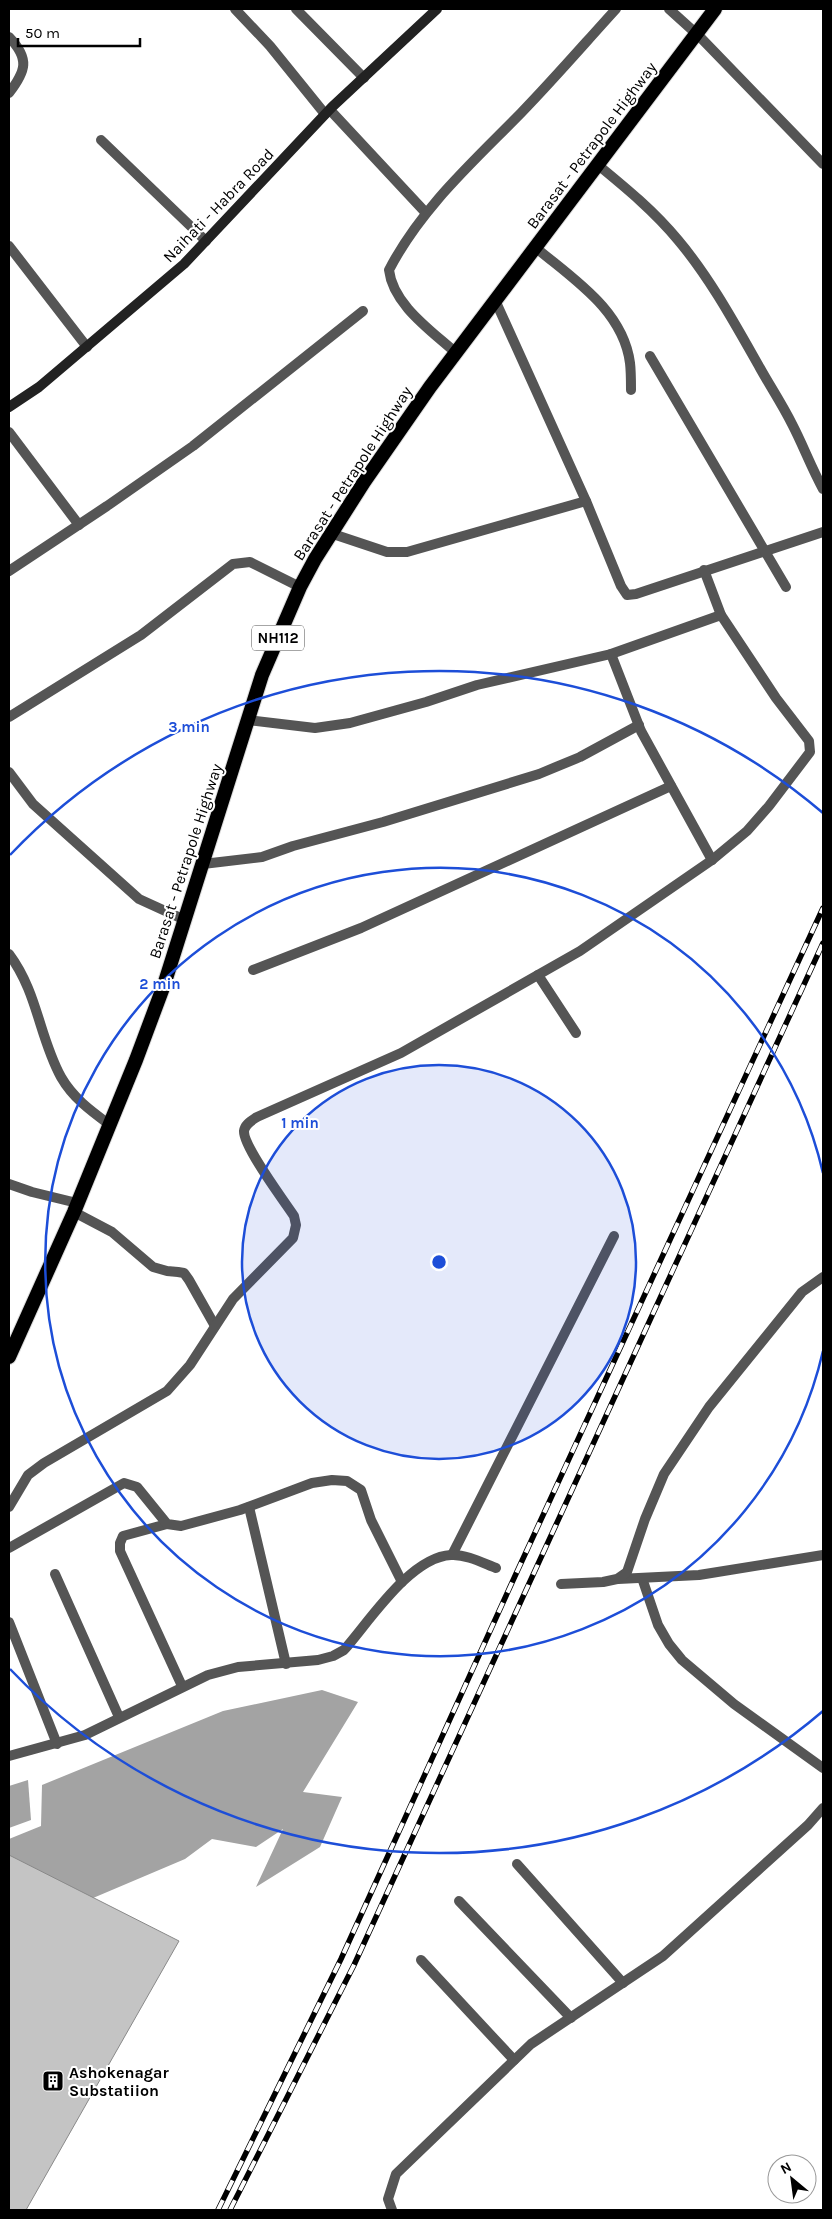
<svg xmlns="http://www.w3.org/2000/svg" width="832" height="2219" viewBox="0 0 832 2219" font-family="Karla,sans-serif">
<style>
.water{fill:#a3a3a3}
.building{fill:#c4c4c4;stroke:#898989}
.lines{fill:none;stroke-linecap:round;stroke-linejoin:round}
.trunk-casing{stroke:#dbdbdb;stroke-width:16}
.minor{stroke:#555;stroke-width:10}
.secondary{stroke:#222;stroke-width:10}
.trunk{stroke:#000;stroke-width:14}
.rail-casing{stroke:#000;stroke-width:5.5}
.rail{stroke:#fff;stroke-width:4;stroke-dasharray:11;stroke-linecap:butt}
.ring{fill:none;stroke:#1d4ed8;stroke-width:2.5}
.labels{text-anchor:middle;stroke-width:4;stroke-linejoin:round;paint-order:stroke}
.shield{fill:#fff;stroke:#4c4c4c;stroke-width:1}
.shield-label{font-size:15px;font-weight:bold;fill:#000}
.street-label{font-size:16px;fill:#000;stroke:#fff}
.poi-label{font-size:16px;font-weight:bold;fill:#000;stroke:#fff;text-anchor:start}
.centre{fill:#1d4ed8;stroke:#fff;stroke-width:2.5}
.ring-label{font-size:15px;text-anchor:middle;font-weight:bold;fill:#1d4ed8;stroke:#fff;stroke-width:4;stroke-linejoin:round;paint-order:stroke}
</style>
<rect width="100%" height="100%" fill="#fff"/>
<g class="water">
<polygon points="322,1690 358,1702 303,1792 342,1797 320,1847 256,1887 283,1829 256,1847 212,1839 185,1859 86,1901 9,1857 9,1839 41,1826 42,1785 223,1711"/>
<polygon points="28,1780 31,1820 9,1828 9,1786"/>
</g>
<polygon class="building" points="9,1855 179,1941 26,2210 9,2210"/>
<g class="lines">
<g class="trunk-casing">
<polyline id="trunk" points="9,1357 74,1212 136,1060 164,985 262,675 300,587 315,559 364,482 430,387 715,9"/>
</g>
<g class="minor">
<polyline points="235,9 270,46 325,114"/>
<polyline points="296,9 364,78"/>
<polyline points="669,9 700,37 823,164"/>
<path d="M9,37C30,59 26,71 9,93"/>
<polyline points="330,110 426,213"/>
<polyline points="101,140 206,241"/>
<path d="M598,165C626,188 654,211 678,240C710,278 735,324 760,368C770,386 782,404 792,424C803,445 811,467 823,489"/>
<polyline points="9,246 87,347"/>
<path d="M535,247C573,279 623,310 630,363C631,371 631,381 631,390"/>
<polyline points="495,300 586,501 621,586 627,595 636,594 823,532"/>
<path d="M456,353C432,331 393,305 389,270C421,208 473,162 521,113C554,79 585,43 616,9"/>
<polyline points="650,356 786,587"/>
<polyline points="9,432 79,525"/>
<polyline points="330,533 387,552 407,552 586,501"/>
<polyline points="9,571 107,506 193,446 363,311"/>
<polyline points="611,654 641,731 712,860"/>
<polyline points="9,717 141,635 233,564 250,562 300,587"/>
<polyline points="247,720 315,728 350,723 426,702 477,685 611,654 721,615"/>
<polyline points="9,772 33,804 139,899 185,920"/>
<polyline points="203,864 262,857 293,846 383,822 539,774 580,757 639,725"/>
<path d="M9,954C38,993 39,1037 61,1077C73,1098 91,1111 110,1125"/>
<polyline points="253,970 361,928 671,786"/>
<polyline points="538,975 576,1033"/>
<polyline points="9,1184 32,1192 77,1203"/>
<polyline points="74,1212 112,1232 153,1267 167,1271 178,1272 184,1273 189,1280 215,1326"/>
<path d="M9,1507L28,1475L44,1463L167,1391L190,1365L233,1299L293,1238L296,1225L294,1216C284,1201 243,1146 244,1131C245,1124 251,1121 257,1117L401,1053L580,951L712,860L747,831L769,806L810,752L809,741L776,698L721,615L704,570"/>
<polyline points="249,1507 286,1664"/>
<polyline points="167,1524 123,1536 120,1543 120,1551 182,1686"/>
<polyline points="9,1548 124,1483 137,1487 167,1524 181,1526 240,1510 312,1483 332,1480 347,1481 361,1490 371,1520 402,1582"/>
<polyline points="452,1555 614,1236"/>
<polyline points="55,1574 119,1717"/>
<polyline points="642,1578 658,1625 669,1644 682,1660 734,1704 823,1768"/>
<polyline points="618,1579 699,1575 823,1555"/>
<polyline points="561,1584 603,1582 617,1579 627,1572 645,1519 664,1474 709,1407 802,1292 823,1277"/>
<polyline points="9,1622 57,1744"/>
<path d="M9,1756L85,1735L208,1675L238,1667L318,1660L333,1656L344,1650C369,1622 410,1557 451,1555C466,1554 483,1563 496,1568"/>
<polyline points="517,1864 623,1983"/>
<polyline points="459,1901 571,2018"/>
<polyline points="421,1960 514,2060"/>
<polyline points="392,2210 388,2199 396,2174 531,2044 663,1956 808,1825 823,1808"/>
</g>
<polyline class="secondary" points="9,407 39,387 184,264 332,107 437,9"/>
<use href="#trunk" class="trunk"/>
<g class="rail-casing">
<g id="rail">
<polyline points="218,2210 341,1959 515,1576 823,908"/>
<polyline points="230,2210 354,1965 823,943"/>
</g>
</g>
<use href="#rail" class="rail"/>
</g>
<circle cx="439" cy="1262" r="197" fill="#1d4ed8" fill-opacity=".12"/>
<g class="ring">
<circle cx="439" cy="1262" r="197"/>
<path d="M823 1351A394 394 0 1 1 823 1173"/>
<path d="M823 1711A591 591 0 0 1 10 1669M10 855A591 591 0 0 1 823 813"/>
</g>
<defs>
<g id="building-square" transform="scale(1.125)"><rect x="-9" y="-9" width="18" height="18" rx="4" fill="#000" stroke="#fff"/><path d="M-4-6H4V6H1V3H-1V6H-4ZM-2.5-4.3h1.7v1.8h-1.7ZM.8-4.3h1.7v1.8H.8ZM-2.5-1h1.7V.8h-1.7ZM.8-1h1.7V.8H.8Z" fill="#fff"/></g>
</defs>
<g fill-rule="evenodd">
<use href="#building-square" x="53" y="2081"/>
</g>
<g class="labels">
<rect class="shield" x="252" y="625.5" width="52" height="25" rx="4"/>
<g class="shield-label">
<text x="278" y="643">NH112</text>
</g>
<g class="street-label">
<text transform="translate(591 145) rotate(-53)" y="6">Barasat - Petrapole Highway</text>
<text transform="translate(218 205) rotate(-46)" y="6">Naihati - Habra Road</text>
<text transform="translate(352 473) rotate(-57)" y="6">Barasat - Petrapole Highway</text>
<text transform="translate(185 861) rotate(-72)" y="6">Barasat - Petrapole Highway</text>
</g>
<g class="poi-label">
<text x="69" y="2078">Ashokenagar<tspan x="69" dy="18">Substatiion</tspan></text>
</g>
</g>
<circle cx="439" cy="1262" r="8" class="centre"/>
<g class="ring-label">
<text x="189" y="732">3 min</text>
<text x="160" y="989">2 min</text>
<text x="300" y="1128">1 min</text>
</g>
<rect width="832" height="2219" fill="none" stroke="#000000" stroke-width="20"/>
<g transform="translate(792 2179) rotate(331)"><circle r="24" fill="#ffffff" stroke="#999999"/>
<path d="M0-4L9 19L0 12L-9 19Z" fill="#000000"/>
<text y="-8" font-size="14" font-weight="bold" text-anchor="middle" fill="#000000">N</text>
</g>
<path d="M18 38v8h122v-8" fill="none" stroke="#000000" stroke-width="2.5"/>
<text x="25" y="38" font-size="15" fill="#000000" stroke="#ffffff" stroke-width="4" paint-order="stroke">50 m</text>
</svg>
